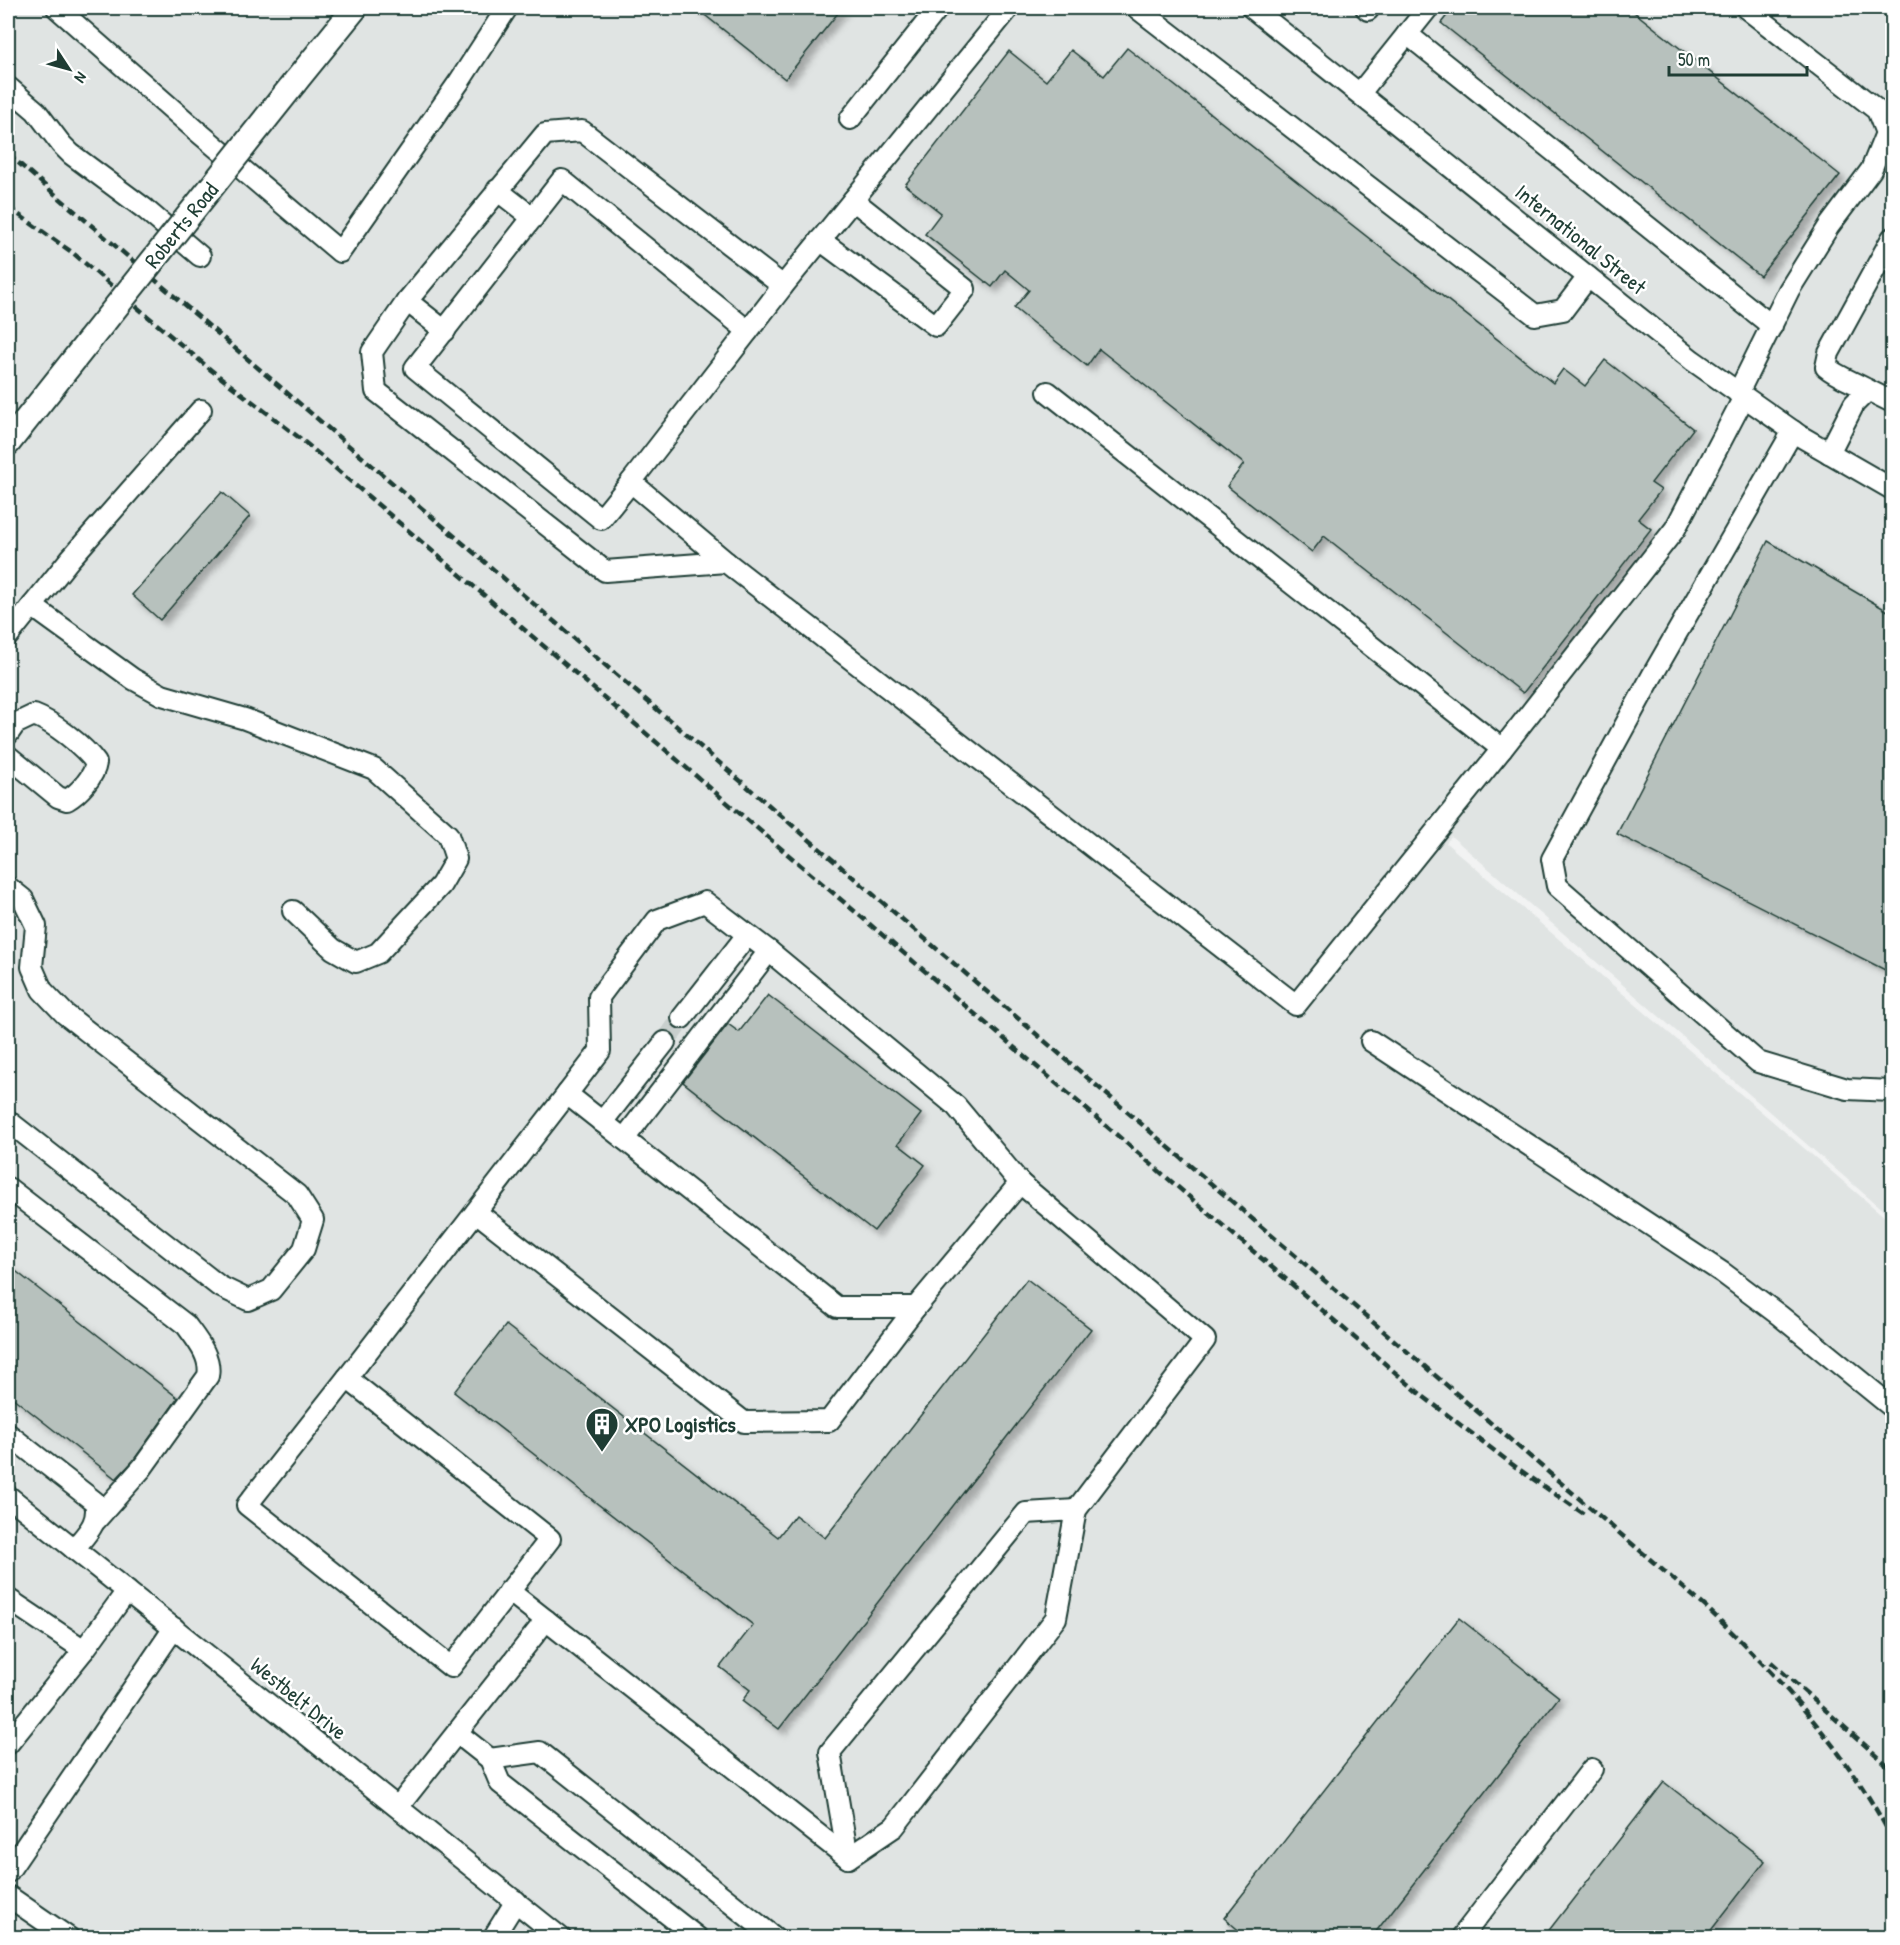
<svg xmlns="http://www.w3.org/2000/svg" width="1900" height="1945" viewBox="0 0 1900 1945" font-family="'Patrick Hand',sans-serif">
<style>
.built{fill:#e0e4e3}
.building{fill:#b7c1bd;stroke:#1f3d34;stroke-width:1.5;filter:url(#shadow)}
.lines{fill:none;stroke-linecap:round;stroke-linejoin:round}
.minor-tunnel{stroke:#c8cfcd;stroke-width:20;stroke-dasharray:20 10;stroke-linecap:butt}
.minor-casing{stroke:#1f3d34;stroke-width:24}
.major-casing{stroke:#1f3d34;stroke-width:28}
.minor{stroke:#fff;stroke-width:20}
.major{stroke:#fff;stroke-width:24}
.rail{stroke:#1f3d34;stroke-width:4.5;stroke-dasharray:9 4.5;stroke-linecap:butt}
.major-bridge-casing{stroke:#1f3d34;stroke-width:28;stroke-linecap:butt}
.major-bridge{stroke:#fff;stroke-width:24}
.labels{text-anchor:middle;stroke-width:5;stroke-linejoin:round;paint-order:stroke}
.street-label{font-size:22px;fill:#1f3d34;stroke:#fff}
.poi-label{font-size:22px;font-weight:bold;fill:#1f3d34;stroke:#fff;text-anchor:start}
</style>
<defs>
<filter id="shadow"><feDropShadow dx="5.5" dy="5.5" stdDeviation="3" flood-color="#0004"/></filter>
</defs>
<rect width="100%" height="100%" fill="#f2f3f3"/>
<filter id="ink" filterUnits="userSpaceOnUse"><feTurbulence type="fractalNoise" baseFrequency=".0167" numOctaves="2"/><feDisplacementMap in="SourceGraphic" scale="12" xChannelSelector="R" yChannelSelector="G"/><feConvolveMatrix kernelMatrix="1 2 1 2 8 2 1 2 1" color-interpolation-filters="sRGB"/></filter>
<g filter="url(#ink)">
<polygon class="built" points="8,8 1892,8 1892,1218 1451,836 1446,843 1892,1223 1892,1937 8,1938"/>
<g class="building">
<polygon points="696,8 842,8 785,79"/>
<polygon points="1453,8 1629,8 1840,175 1760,276 1441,23"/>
<polygon points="1127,48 1553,383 1563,369 1585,386 1605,360 1693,429 1651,483 1661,490 1638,519 1651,529 1523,693 1324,536 1312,552 1227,486 1244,464 1099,349 1087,366 1014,308 1029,290 1005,270 992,287 925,234 941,213 905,185 1009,51 1046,81 1071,50 1104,76"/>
<polygon points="222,492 250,516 160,620 132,595"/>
<polygon points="1768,541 1893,614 1893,974 1617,834"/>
<polygon points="768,995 921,1114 898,1144 925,1165 874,1231 683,1082 728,1024 739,1032"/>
<polygon points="8,1265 178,1398 133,1461 116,1479 8,1394"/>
<polygon points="1027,1279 1091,1329 779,1729 742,1701 750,1690 720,1667 753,1625 454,1392 506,1325 778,1537 795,1515 825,1538"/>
<polygon points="1459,1618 1559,1697 1371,1938 1248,1938 1224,1918"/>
<polygon points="1664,1782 1765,1861 1705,1938 1543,1938"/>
</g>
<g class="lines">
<polyline class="minor-tunnel" points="665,1042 682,1018"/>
<g class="minor-casing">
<g id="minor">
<polyline points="57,8 197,131 340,252 459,82 507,8"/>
<polyline points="1137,8 1535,315 1563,310 1588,277"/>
<polyline points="1252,8 1692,360 1800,436 1892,489"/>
<polyline points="1366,8 1368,10"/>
<polyline points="1407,34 1772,326"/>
<polyline points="8,87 36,111 61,144 71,154 145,209 200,256"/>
<polyline points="1360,93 1428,8"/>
<polyline points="850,119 938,8"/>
<polyline points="497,190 533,218"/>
<polyline points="820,240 936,326 965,289 853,200 1009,8"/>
<polyline points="783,286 582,131 545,134 407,301 372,352 376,391 605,571 726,562 1296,1005 1502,749"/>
<polyline points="407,301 445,331"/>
<path d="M1868,390C1854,382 1838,377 1826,367L1829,353L1892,238"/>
<polyline points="1048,392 1502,749 1675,529 1744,397"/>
<polyline points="1738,393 1789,290 1829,226 1871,170 1886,133 1877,110 1746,8"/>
<polyline points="1793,431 1652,676 1552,859 1557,886 1758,1062 1847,1089 1892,1091"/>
<polyline points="1829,453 1854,404 1868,390 1892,402"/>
<polyline points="631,482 601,519 415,368 562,180 748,331"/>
<polyline points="726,562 631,482 783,286 853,200"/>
<polyline points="32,606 133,679 162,695 245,719 374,769 448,835 456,859 441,885 378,953 356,962 333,949 293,911"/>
<polyline points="8,636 70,559 201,410"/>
<path d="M8,734L15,724L34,715C53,722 84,746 96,763C94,777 79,793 67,800L58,797L8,756"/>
<polyline points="8,887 23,899 36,926 32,967 42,990 65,1014 297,1195 313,1220 304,1249 271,1290 248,1300 219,1286 8,1121"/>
<polyline points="682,1018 747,935"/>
<polyline points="1371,1041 1723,1273 1779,1315 1892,1407"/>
<polyline points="567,1094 600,1051 599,997 657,920 705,902 769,951 956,1106 1020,1183"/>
<polyline points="602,1122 665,1042"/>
<polyline points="624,1139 769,951"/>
<path d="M8,1188L186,1325C196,1339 212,1357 208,1376L142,1468L96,1520"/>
<polyline points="476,1212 744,1422 829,1421 916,1307"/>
<polyline points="347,1378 567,1094 837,1307 916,1307 1020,1183 1205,1340 1076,1510 1056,1618 894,1827 848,1858 509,1591"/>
<polygon points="347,1378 550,1539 451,1667 247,1505"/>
<path d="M8,1434L95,1502C100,1523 86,1534 74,1549"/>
<polyline points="8,1496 561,1938"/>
<polyline points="8,1599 84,1650"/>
<polyline points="457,1733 490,1759 500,1783 698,1938"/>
<polyline points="8,1744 84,1650 127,1591"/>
<polyline points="490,1759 540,1752 775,1938"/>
<polyline points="398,1807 546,1620"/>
<polyline points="848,1858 830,1752 1026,1513 1076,1510"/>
<polyline points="8,1872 174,1628"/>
<polyline points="8,1896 69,1938"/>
<polyline points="493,1938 516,1901"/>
<polyline points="1461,1938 1592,1769"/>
</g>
</g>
<g class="major-casing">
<g id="major">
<polyline points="295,82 355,8"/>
<polyline points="8,443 88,342"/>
</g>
</g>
<use href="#minor" class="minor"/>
<use href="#major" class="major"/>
<g class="rail">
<path d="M8,154L1707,1608C1778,1676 1846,1750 1892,1838"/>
<polyline points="8,207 73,253 211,370 301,439 1424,1397 1517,1468 1587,1516"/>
<polyline points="1771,1662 1892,1769"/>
</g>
<g class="major-bridge-casing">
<polyline id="major-bridge" points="88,342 295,82"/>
</g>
<use href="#major-bridge" class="major-bridge"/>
</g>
</g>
<defs>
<g id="building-pin" transform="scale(1.725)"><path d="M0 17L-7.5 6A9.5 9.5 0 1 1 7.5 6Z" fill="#1f3d34" stroke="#fff"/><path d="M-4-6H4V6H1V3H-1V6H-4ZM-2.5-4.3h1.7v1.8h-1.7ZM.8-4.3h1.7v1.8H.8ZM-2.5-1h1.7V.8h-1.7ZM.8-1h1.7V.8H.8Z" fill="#fff"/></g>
</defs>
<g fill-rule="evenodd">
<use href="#building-pin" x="602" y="1424"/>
</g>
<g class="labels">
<g class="street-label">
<text transform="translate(181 225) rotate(-51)" y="8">Roberts Road</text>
<text transform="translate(1581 239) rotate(39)" y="8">International Street</text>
<text transform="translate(299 1698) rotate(39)" y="8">Westbelt Drive</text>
</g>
<g class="poi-label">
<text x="625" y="1432">XPO Logistics</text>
</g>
</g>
<rect width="1900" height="1945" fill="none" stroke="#fff" stroke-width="30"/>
<rect x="15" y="15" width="1870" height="1915" fill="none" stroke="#1f3d34" stroke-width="2" filter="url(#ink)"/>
<g transform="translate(69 69) rotate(126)" stroke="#ffffff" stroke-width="4.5" paint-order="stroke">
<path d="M0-4.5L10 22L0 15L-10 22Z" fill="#1f3d34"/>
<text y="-9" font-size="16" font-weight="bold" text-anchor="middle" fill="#1f3d34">N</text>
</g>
<path d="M1669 66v9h138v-9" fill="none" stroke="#1f3d34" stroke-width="3"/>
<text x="1678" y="66" font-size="18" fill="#1f3d34" stroke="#ffffff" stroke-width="4.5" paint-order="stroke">50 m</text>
</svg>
